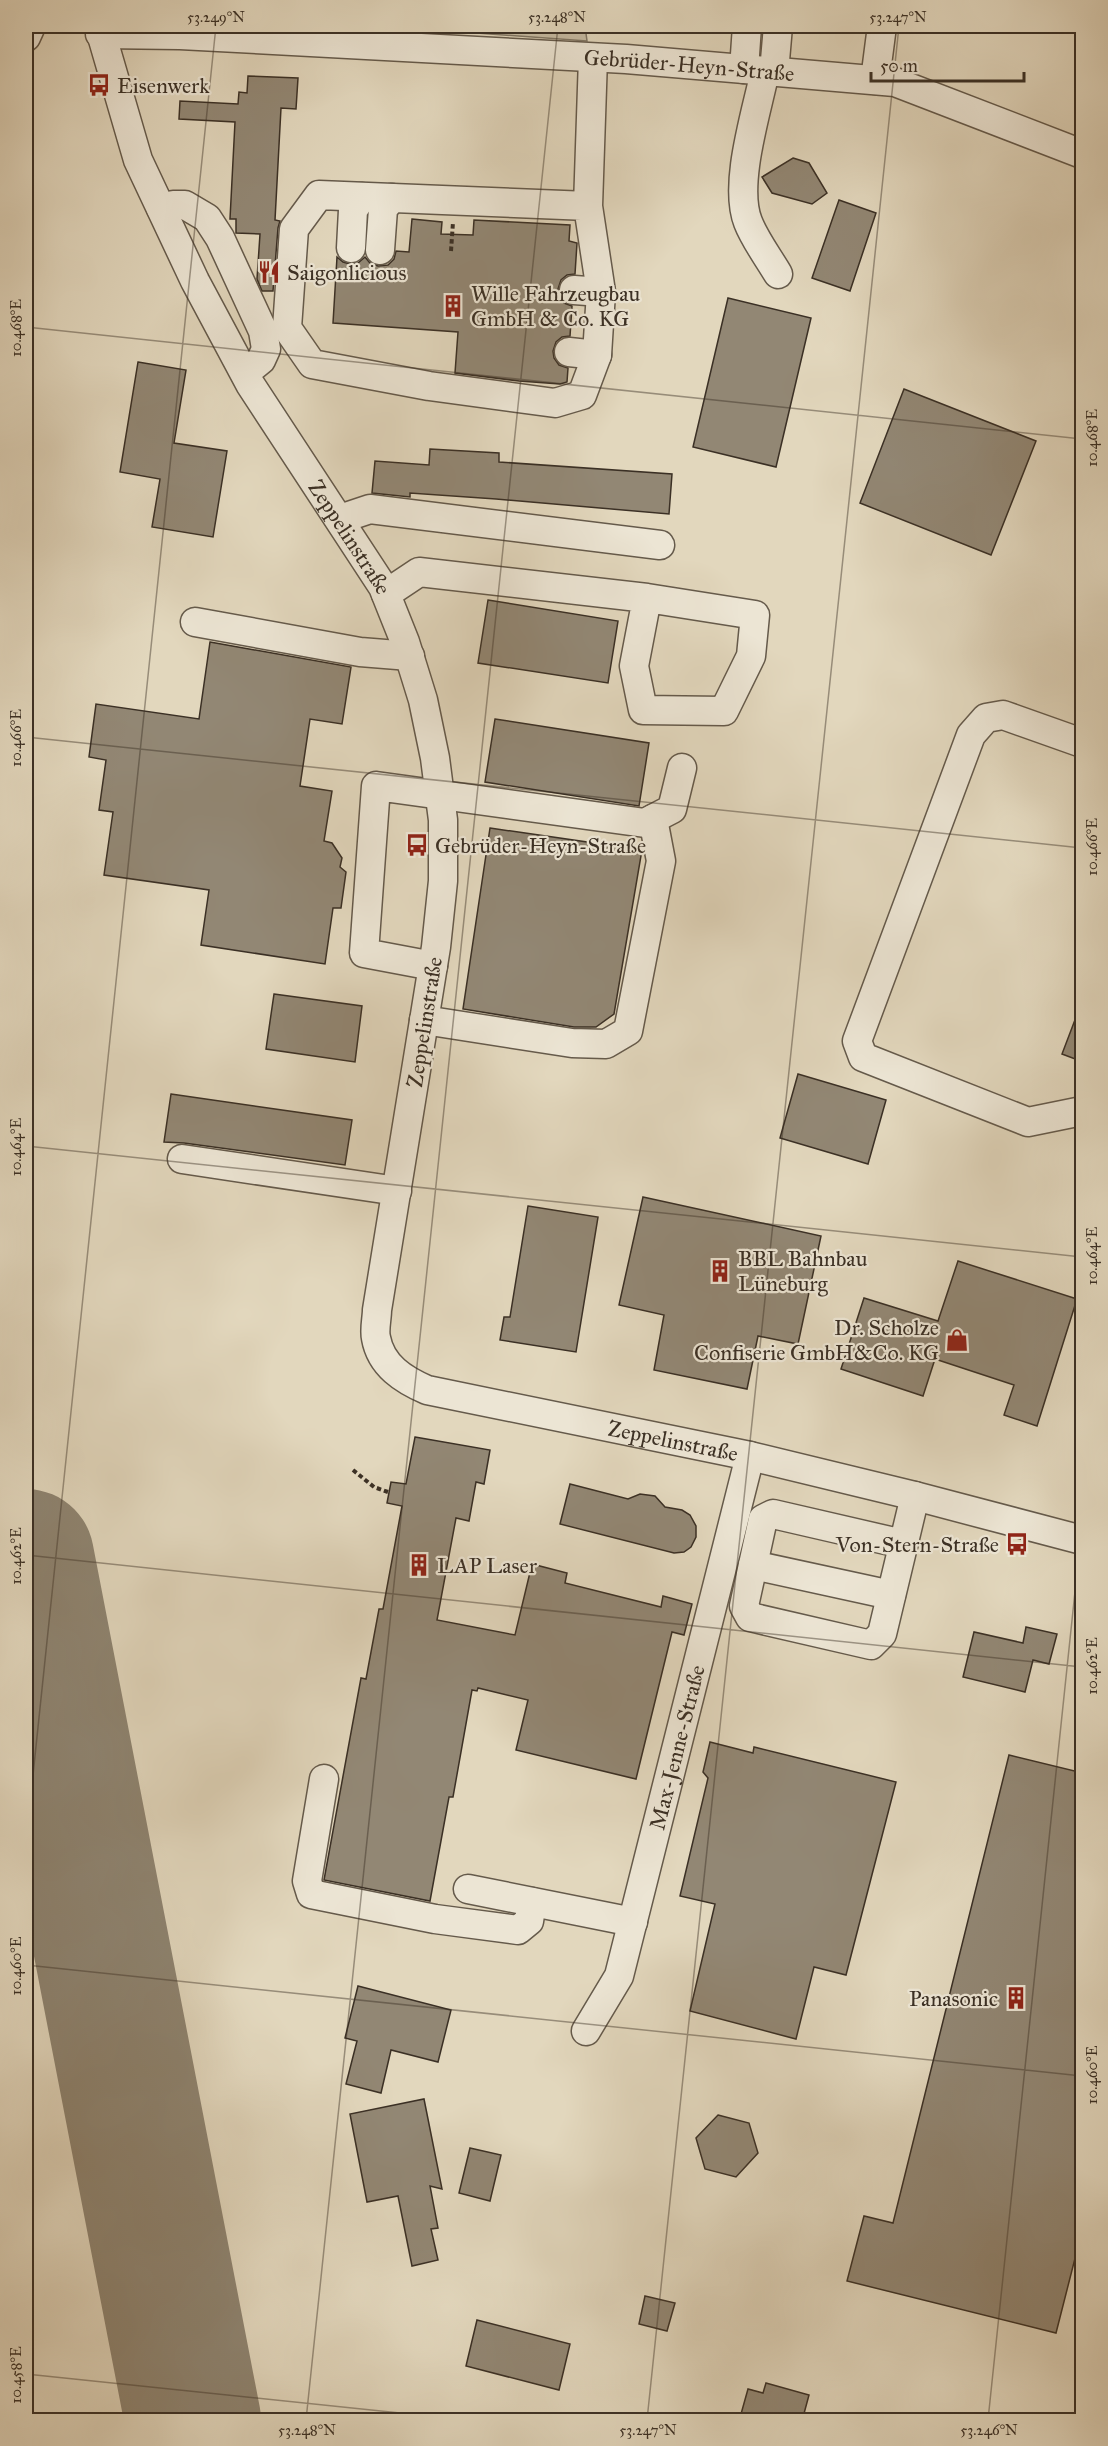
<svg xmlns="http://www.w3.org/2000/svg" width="1108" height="2446" viewBox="0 0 1108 2446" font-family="'IM FELL Great Primer',serif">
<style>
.green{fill:#c6bba3;stroke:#807664;stroke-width:1.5}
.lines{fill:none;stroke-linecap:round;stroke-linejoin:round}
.runway{stroke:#8e8471;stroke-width:136}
.building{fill:#928774;stroke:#3b3025;stroke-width:1.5}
.minor-casing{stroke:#655a4b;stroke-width:31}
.path{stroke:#3b3025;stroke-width:4;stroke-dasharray:4.5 3;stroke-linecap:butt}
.minor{stroke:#ece5d4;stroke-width:28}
.ticks{fill:none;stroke:#3b3025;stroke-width:1.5;stroke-opacity:0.45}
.labels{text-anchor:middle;stroke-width:4.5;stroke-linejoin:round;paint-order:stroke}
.street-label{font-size:22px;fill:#3b3025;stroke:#ece5d4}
.poi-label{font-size:22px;fill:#3b3025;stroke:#ece5d4;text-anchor:start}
.neatline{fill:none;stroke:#3b3025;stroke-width:2}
.ticks-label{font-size:15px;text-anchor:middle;fill:#3b3025}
</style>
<rect width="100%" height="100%" fill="#e2d7bd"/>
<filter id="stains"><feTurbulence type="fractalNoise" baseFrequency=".00333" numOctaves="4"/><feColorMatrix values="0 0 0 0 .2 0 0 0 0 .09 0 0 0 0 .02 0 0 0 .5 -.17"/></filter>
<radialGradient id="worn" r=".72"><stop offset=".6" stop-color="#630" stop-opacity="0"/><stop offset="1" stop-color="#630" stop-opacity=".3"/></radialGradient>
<polygon class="green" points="381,26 585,26 587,41"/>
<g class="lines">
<polyline class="runway" points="26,1557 193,2420"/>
</g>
<g class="building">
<polygon points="248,76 298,78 296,109 281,108 275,220 280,221 278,228 273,291 262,291 257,279 260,234 236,233 236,219 230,219 235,122 179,119 180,101 238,104 239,92 247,93"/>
<polygon points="793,158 809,163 827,193 812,204 772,193 762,177"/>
<polygon points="839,200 876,213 850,291 812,278"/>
<polygon points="412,219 442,222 441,234 473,235 474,220 570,225 569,241 577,243 575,274 567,275 561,280 558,289 559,298 564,303 572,306 570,336 562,337 556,342 553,351 554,358 559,365 568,368 567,382 560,384 519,381 455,373 458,332 333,323 337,257 343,262 350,264 358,263 365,257 370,263 378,266 388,265 394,259 396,251 409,252"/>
<polygon points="728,298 811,318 776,467 693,447"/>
<polygon points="138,362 186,370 174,443 227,451 213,537 152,527 160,479 120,472"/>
<polygon points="904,389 1036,441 991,555 860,503"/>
<polygon points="430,449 499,453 499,462 672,474 669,514 496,499 410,493 410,497 372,493 375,461 429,465"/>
<polygon points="488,600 618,621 608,683 478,663"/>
<polygon points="210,642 351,667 342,724 310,719 300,786 332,791 324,841 332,843 342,858 340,867 346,872 341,908 333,908 325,964 201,945 209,890 104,875 113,812 99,810 106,760 89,757 96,704 199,719"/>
<polygon points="495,719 649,743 639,806 485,782"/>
<polygon points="490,828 642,850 614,1014 596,1027 574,1027 463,1009"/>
<polygon points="274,994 362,1006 355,1062 266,1049"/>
<polygon points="1081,1004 1083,1005 1083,1062 1062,1054"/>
<polygon points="798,1074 886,1100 868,1164 780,1138"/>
<polygon points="171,1094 352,1120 345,1165 184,1143 164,1142"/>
<polygon points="643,1197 821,1236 798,1344 758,1336 747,1389 654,1370 664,1315 619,1305"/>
<polygon points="528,1206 598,1217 576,1352 500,1340 504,1317 510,1317"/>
<polygon points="958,1261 1077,1299 1037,1426 1004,1415 1014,1385 935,1359 923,1396 841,1369 864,1298 938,1321"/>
<polygon points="415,1437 490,1450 484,1484 476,1482 469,1521 456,1518 437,1620 515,1635 532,1564 567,1573 565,1583 661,1607 663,1596 692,1604 684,1635 672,1632 636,1779 516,1750 528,1700 478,1688 477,1691 472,1690 453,1797 449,1797 430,1901 324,1880 361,1678 366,1679 379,1609 383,1609 402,1506 387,1503 391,1482 406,1484"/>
<polygon points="570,1484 628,1499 640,1494 655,1496 665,1507 682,1510 690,1515 696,1526 696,1537 691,1547 684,1552 674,1553 560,1524"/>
<polygon points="1026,1627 1057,1634 1049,1664 1033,1660 1025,1692 963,1677 974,1632 1023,1643"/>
<polygon points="710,1742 753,1753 754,1747 896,1782 846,1975 814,1967 796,2039 690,2011 715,1904 680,1896 708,1778 703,1772"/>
<polygon points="1009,1755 1083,1773 1083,2227 1056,2333 847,2281 864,2216 893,2223"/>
<polygon points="358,1986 451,2010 438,2062 391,2050 381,2093 346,2084 357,2041 345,2038"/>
<polygon points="424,2099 442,2189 430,2186 438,2228 431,2229 438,2260 412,2266 398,2196 367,2202 350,2114"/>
<polygon points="718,2115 749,2123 758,2153 736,2177 705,2169 696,2138"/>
<polygon points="470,2148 501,2155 490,2201 459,2193"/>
<polygon points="645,2296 675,2303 667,2331 639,2324"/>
<polygon points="477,2320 570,2344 559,2390 466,2366"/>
<polygon points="766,2383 809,2395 802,2421 765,2421 741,2414 748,2389 763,2393"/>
</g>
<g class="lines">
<g class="minor-casing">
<g id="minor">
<path id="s1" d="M99,26L138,160L195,281L250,384L383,587L405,642L423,700L435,758L443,820V881L436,947L377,1310C377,1318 374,1330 376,1338C381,1366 404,1380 427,1390L750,1456L915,1496L1082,1540"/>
<path id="s2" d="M100,34L180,35L626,59L895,82L1082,154"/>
<polyline points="26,37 31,26"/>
<polyline points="744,69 747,26"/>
<path d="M765,71C757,111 733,184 748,222C755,240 768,257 778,274"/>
<polyline points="774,72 778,26"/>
<polyline points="875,80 882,26"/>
<polyline points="588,206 319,195 294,229 287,328 312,364 429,386 555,403 582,395 597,355 601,292 588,206 593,58"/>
<polyline points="161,208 173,205 185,205 207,218 220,238 263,331 266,349 261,360 245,373"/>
<polyline points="351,248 353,210 362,197"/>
<polyline points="380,250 383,209 392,198"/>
<polyline points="574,290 601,292"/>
<polyline points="569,352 597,355"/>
<polyline points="340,519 370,509 660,545"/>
<polyline points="386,594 419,572 647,598 755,615 751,656 724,711 643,710 634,666 647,598"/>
<polyline points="195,622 360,652 410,656"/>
<polyline points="1082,743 1003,715 986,718 971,735 857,1041 863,1057 1028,1122 1082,1111"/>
<polyline points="433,966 364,953 376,786 645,823 672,809 682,768"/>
<polyline points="424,1020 572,1043 606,1044 628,1031 661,861 653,819"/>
<polyline points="182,1159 397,1191"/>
<polyline points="903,1544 773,1514 763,1519 744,1606 750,1617 871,1645 882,1634 915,1496"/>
<polyline points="753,1565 891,1595"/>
<polyline points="324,1779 307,1881 311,1894 435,1919 518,1930 529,1921 532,1902"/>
<polyline points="468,1889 633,1922"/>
<path id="s3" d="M586,2031L619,1976L750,1456"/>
</g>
</g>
<g class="path">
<polyline points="451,251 453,222"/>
<polyline points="353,1470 374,1487 388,1492"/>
</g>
<use href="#minor" class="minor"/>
</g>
<path class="ticks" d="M1047,26L1082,29M26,327L1082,439M26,737L1082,848M26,1146L1082,1257M26,1555L1082,1667M26,1842L216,26M26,1965L1082,2076M26,2374L467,2420M306,2420L558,26M647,2420L899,26M988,2420L1082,1525"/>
<defs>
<g id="bus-bare" transform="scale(1.8)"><path d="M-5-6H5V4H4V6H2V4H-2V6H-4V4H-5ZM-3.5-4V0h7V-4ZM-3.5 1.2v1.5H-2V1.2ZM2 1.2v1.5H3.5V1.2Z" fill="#8f2418" stroke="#ece5d4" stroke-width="2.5" paint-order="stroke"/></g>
<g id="restaurant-bare" transform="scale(1.8)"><path d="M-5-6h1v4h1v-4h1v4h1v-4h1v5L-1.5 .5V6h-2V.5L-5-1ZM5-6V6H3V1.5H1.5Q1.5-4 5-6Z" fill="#8f2418" stroke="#ece5d4" stroke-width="2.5" paint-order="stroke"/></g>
<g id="building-bare" transform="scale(1.8)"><path d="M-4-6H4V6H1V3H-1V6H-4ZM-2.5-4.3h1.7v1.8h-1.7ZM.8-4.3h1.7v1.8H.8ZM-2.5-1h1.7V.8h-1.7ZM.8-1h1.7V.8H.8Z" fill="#8f2418" stroke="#ece5d4" stroke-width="2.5" paint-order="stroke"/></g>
<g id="shop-bare" transform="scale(1.8)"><path d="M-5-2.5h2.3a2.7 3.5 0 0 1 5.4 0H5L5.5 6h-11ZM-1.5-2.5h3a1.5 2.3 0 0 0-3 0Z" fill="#8f2418" stroke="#ece5d4" stroke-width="2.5" paint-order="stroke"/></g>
</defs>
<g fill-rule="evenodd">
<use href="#bus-bare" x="99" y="85"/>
<use href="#restaurant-bare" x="269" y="272"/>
<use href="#building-bare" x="453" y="306"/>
<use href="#bus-bare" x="417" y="845"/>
<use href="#building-bare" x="720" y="1271"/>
<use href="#shop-bare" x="957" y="1340"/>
<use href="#bus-bare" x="1017" y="1544"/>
<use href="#building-bare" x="419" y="1565"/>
<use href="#building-bare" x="1016" y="1998"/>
</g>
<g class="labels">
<g class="street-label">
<text dy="8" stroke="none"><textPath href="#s2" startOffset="590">Gebrüder-Heyn-Straße</textPath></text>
<text dy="8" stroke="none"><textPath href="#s1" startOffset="573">Zeppelinstraße</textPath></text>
<text transform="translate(424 1022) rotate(-81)" y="8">Zeppelinstraße</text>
<text dy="8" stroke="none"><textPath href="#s1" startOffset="1725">Zeppelinstraße</textPath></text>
<text dy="8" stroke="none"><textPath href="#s3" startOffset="300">Max-Jenne-Straße</textPath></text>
</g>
<g class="poi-label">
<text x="117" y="93">Eisenwerk</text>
<text x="287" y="280">Saigonlicious</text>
<text x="471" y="301">Wille Fahrzeugbau<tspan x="471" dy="25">GmbH &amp; Co. KG</tspan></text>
<text x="435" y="853">Gebrüder-Heyn-Straße</text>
<text x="738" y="1266">BBL Bahnbau<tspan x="738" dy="25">Lüneburg</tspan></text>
<text x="939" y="1335" text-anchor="end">Dr. Scholze<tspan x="939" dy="25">Confiserie GmbH&amp;Co. KG</tspan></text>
<text x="999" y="1552" text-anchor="end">Von-Stern-Straße</text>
<text x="437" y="1573">LAP Laser</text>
<text x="998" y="2006" text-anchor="end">Panasonic</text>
</g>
</g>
<rect width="1108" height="2446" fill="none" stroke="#e2d7bd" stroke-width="66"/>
<path d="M871 72v9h153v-9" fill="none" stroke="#3b3025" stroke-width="3"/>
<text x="880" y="72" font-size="18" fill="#3b3025" stroke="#ece5d4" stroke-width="4.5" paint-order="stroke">50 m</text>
<rect x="33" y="33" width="1042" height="2380" class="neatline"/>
<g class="ticks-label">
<text x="216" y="22">53.249°N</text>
<text x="557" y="22">53.248°N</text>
<text x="898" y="22">53.247°N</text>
<text transform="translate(16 328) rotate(-90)" y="5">10.468°E</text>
<text transform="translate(1092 438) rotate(-90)" y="5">10.468°E</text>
<text transform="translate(16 738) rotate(-90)" y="5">10.466°E</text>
<text transform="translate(1092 847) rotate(-90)" y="5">10.466°E</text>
<text transform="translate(16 1147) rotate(-90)" y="5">10.464°E</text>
<text transform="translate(1092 1256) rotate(-90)" y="5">10.464°E</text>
<text transform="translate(16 1556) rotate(-90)" y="5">10.462°E</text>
<text transform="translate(1092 1666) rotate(-90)" y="5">10.462°E</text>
<text transform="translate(16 1966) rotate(-90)" y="5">10.460°E</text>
<text transform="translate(1092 2075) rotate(-90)" y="5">10.460°E</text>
<text transform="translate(16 2375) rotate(-90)" y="5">10.458°E</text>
<text x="307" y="2435">53.248°N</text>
<text x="648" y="2435">53.247°N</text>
<text x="989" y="2435">53.246°N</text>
</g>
<rect width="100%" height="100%" filter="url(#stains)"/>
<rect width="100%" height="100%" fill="url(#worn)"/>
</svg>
